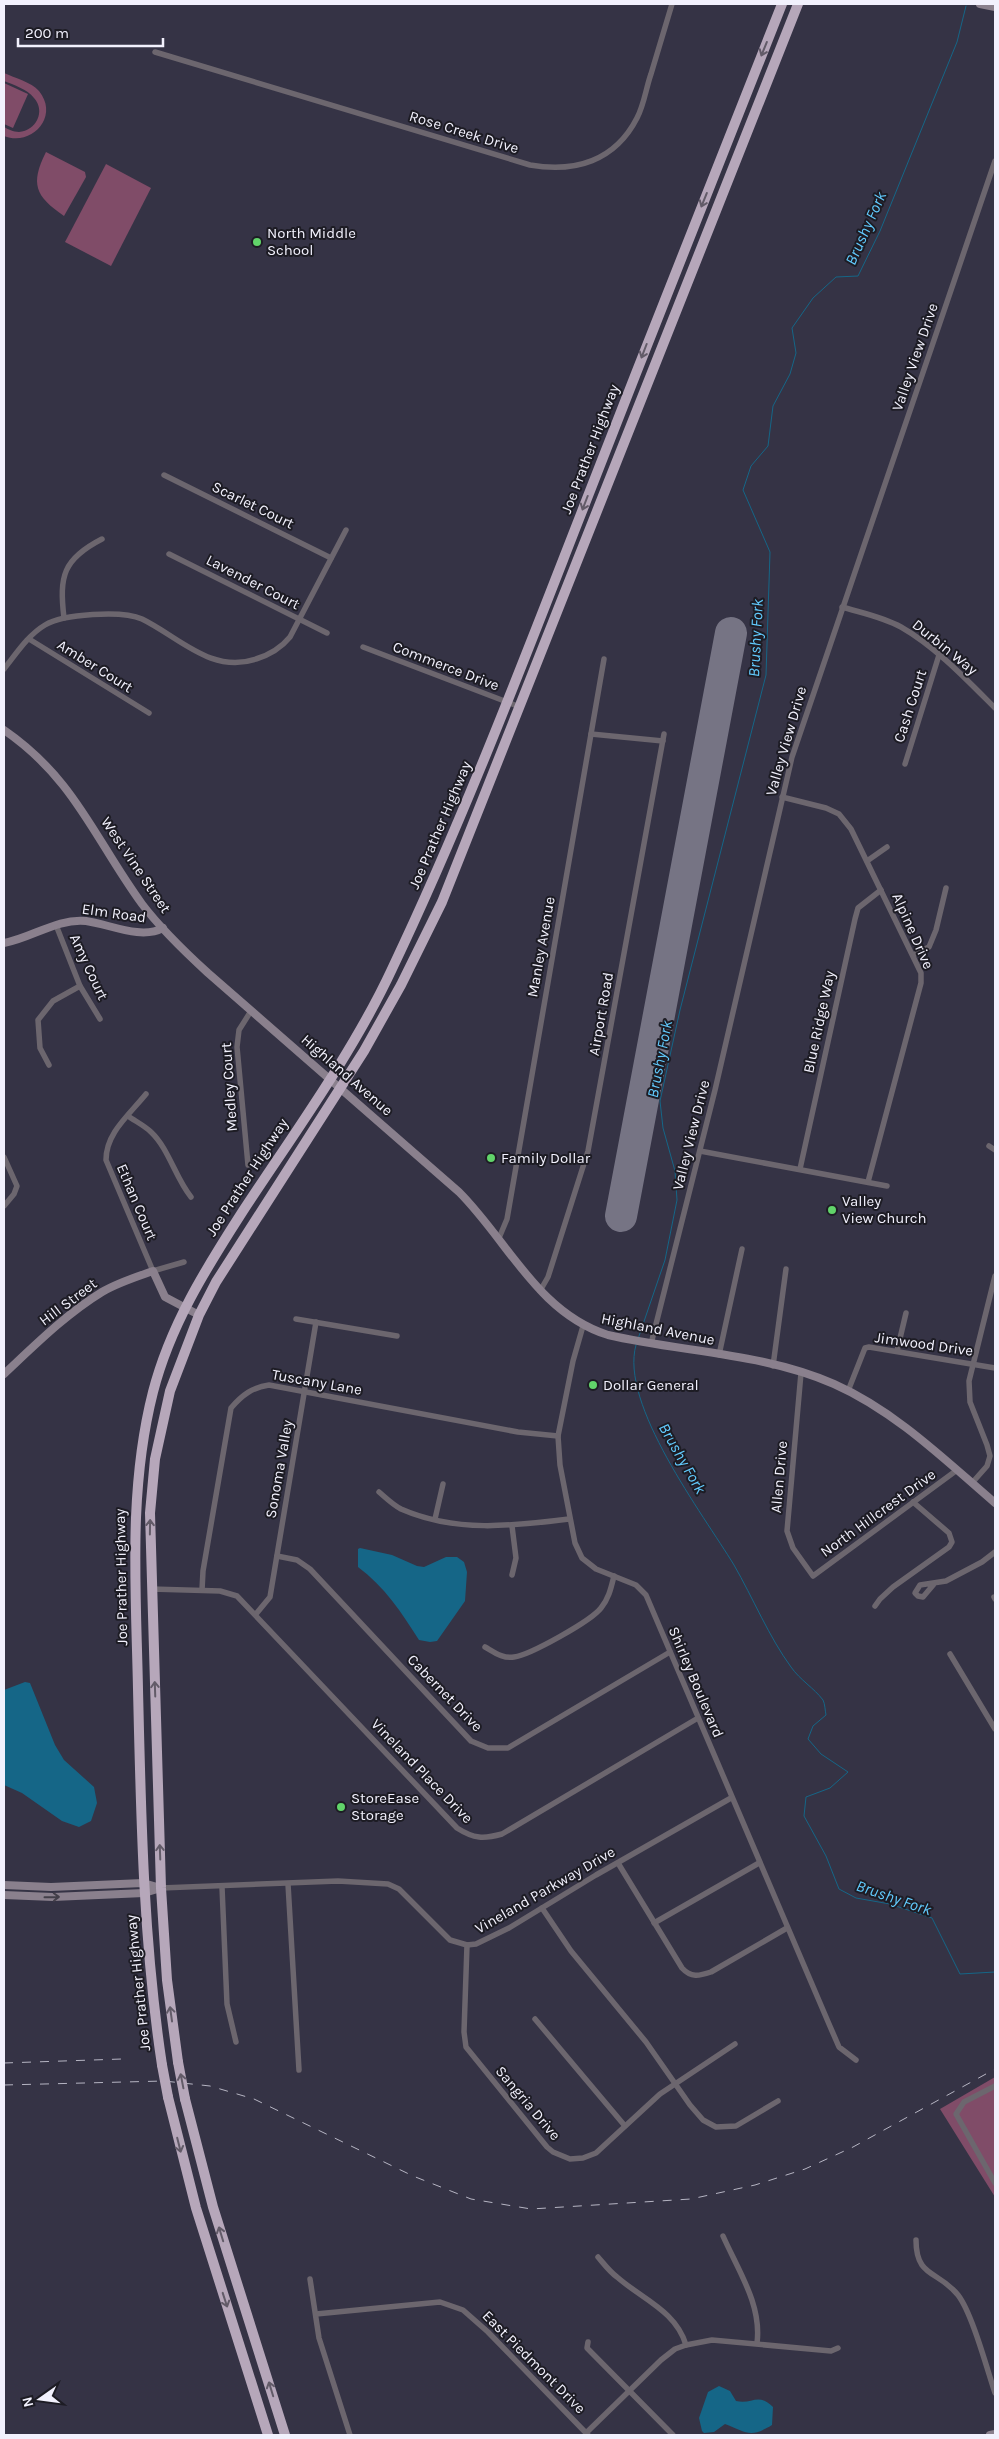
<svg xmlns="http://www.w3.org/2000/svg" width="999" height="2439" viewBox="0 0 999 2439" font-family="Karla,sans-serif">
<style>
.green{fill:#804c68}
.water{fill:#156687}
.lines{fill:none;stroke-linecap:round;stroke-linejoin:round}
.stream{stroke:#156687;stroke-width:1}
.runway{stroke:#767484;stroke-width:32}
.street{stroke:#6c666e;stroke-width:5.5}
.secondary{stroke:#8a808d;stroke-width:8}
.highway{stroke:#b6a7ba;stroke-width:10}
.rail{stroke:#b6b5c3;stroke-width:1;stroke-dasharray:9 9;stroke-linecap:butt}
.highway-bridge{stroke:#b6a7ba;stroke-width:10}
.oneway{stroke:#625b68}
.oneway2{stroke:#433f49}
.poi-dot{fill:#61d46a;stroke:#1d1c24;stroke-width:2}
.labels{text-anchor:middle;stroke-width:4;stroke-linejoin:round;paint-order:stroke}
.street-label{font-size:15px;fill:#f2f1fd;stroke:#1d1c24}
.poi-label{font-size:15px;fill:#f2f1fd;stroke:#1d1c24;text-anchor:start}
.water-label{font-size:16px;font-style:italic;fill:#62cbfe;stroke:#1d1c24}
</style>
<rect width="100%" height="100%" fill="#353345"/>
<g class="green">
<path d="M4,73C15,78 31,82 39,91C60,117 31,147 4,136V127C8,129 13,132 19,132C36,131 46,111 34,98C27,89 14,85 4,81Z"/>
<polygon points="4,83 28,94 13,128 4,124"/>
<path d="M46,152L85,172L86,177L64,216C35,196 30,184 46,152Z"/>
<polygon points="106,164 151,188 111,266 65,242"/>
<polygon points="995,2077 995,2197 940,2109"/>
</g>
<g class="water">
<path d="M360,1548L392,1555L417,1566L424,1567L446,1557H457L464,1562L467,1572L465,1601L437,1641L430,1642L419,1640C402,1613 384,1586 358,1567V1549Z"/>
<polygon points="25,1682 30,1683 55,1745 64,1760 94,1787 97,1803 91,1821 79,1827 62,1821 22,1793 4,1785 4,1690"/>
<path d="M719,2386L730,2391L736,2401C752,2405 758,2392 773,2407L772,2425C749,2439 747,2432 725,2424L714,2432L704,2433L702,2431L699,2418L708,2392Z"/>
</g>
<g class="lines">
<g class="stream">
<polyline points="638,1339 665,1260 677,1200 675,1171 663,1128 660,1101 680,1010 766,675 770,552 743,490 751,466 768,446 773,406 790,374 796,353 792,328 813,298 836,277 858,276 880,231 957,42 966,6"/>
<path d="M636,1345C619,1404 703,1514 734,1565C753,1598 769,1637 791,1667C800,1680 814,1688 823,1700C825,1704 825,1710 826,1715L813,1726L808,1739L821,1754L848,1772L830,1788L806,1797L804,1816L826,1856L839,1889L856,1898L890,1904L932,1918L960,1974L995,1972"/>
</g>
<polyline class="runway" points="621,1216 731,633"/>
<g class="street">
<path d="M155,52L530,165C575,173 615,161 637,118C644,105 646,88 651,74C658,50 665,27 672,4"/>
<polyline points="164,475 331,558"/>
<polyline points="169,554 327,633"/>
<path d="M842,607C862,613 883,617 901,627C936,647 967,680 995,708"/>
<path d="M64,618C59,576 63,559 102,539"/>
<polyline points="29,639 149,713"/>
<polyline points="363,647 520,707"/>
<path d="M4,669C16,654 28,635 45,625C63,614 122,610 142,619C179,637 211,674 256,659C269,655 281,648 290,637L346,530"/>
<polyline points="591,734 663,741"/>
<polyline points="905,764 939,655"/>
<polyline points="782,797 826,808 839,814 851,829 921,973 921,983 868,1182"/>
<polyline points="867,861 887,847"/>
<polyline points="56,925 80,986 100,1019"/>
<polyline points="913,955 929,947 936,930 946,888"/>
<polyline points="49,1065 40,1048 38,1020 53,1001 80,986"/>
<path d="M146,1094C129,1115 106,1133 106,1160L153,1271L184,1262"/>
<path d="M128,1116C135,1121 145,1126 151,1132C169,1149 175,1177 191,1197"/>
<polyline points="989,1146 995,1150"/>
<polyline points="700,1151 887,1186"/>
<polyline points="4,1157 17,1186 14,1194 4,1206"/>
<polyline points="248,1165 237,1047 239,1030 251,1011"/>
<polyline points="800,1169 855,919 858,908 881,890"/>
<polyline points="499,1238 507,1219 604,659"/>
<polyline points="540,1291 548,1277 588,1151 664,734"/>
<polyline points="296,1319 397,1336"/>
<polyline points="583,1326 573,1361 558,1436 560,1465 575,1543 582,1558 596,1569 636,1585 646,1595 829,2024 839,2047 856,2060"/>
<polyline points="651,1344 715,1090 792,757 995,161"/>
<polyline points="897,1351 906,1313"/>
<polyline points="719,1355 742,1249"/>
<polyline points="773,1366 786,1269"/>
<polyline points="801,1373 787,1531 793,1548 813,1576 957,1470"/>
<polyline points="848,1391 865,1348 869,1347 995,1368"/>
<polyline points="972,1483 987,1466 990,1456 987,1445 970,1402 969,1381 995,1276"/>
<path d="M379,1492C386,1498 393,1505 401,1509C455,1533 513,1526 569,1519"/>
<polyline points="435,1519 443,1484"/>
<polyline points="277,1556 297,1560 310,1569 471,1741 488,1748 508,1748 670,1652"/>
<polyline points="512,1575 516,1558 512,1526"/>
<polyline points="934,1584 923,1597 918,1596 915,1593 920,1585 946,1581 982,1562 995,1552"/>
<path d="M151,1589L220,1591L237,1596L457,1828C474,1839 484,1839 502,1834L698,1718"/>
<path d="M202,1590L203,1571L231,1408C242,1395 253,1387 269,1385L518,1432L558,1436"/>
<polyline points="994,1597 995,1599"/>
<polyline points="875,1606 880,1599 893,1587 949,1547 952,1542 949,1533 913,1502"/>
<polyline points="256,1614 270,1597 316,1322"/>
<path d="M485,1647C494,1652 503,1659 514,1657C530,1655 591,1621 601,1608C609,1598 611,1588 614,1576"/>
<polyline points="950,1654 995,1729"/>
<path d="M618,1863L682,1968C691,1978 699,1976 711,1972L787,1928"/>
<polyline points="288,1884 299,2070"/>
<polyline points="222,1887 227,2004 236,2042"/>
<polyline points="161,1888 338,1881 388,1884 399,1889 450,1940 467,1945 476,1944 509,1928 596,1875 731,1798"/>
<polyline points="542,1908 571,1951 646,2042 690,2105 703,2120 716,2127 736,2126 778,2101"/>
<polyline points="654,1923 759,1863"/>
<polyline points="467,1945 464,2032 466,2047 547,2147 553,2152 570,2159 583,2158 596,2153 660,2094 735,2044"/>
<polyline points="535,2019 625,2126"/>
<polyline points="995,2086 964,2102 956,2114 995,2183"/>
<path d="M723,2236C738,2270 762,2305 757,2343"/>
<path d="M916,2240C916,2278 938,2270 958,2295C972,2313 987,2369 995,2393"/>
<path d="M598,2257C604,2264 610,2272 617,2277C642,2299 676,2311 686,2345"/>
<polyline points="310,2279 319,2338 350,2435"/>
<polyline points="316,2314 440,2302 463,2310 488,2332 588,2435"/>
<polyline points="588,2342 587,2348 673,2435"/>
<polyline points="586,2433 661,2360 675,2349 686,2345 712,2340 831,2351 838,2348"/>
</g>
<g class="secondary">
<polyline points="980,4 995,7"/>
<path d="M4,730C75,779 94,838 142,904C161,929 185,952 208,973L459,1192C508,1241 538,1313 608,1335C682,1352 764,1353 834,1384C895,1411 945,1460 995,1503"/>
<path d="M4,943C32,938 57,918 86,921C109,924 141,940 163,928"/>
<path d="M4,1374C35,1345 66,1314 102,1292C117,1283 136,1277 153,1271L165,1297L199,1315"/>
<polyline points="4,1885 51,1887 143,1883 161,1888"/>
<polyline points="4,1895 53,1897 144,1893 161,1888"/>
<polyline points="990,2435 995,2434"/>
</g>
<g class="highway">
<polyline points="178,2062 167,1980 161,1888 150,1513 155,1459 170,1391 199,1315 216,1282 364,1051 401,985 442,902 798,4"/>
<path d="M162,2065C143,1940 141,1815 138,1689C136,1589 128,1490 153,1392C170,1326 205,1270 241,1214C292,1136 353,1053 392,969C462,822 520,670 579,519C646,347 714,175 782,4"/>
<polyline points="168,2097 196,2208 268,2435"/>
<polyline points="185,2099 213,2207 285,2435"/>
</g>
<g class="rail">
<polyline points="4,2063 122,2059"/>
<polyline points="4,2085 164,2081 210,2086 254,2099 413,2176 471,2199 531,2209 691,2199 755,2185 805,2169 853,2147 995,2069"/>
</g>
<g class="highway-bridge">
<polyline points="178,2062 185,2099"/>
<polyline points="162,2065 168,2097"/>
</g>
</g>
<defs><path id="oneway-shaft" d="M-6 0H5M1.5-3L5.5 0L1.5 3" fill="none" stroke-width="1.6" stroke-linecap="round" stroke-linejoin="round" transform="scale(1.25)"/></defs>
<g class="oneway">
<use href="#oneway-shaft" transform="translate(764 49) rotate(112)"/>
<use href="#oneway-shaft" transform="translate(704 200) rotate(112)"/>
<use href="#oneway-shaft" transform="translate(644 351) rotate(111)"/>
<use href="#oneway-shaft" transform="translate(585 503) rotate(111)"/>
<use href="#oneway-shaft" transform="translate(150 1527) rotate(-89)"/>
<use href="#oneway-shaft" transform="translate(155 1689) rotate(-92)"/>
<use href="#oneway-shaft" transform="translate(160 1852) rotate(-92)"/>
<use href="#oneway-shaft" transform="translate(171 2014) rotate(-98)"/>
<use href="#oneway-shaft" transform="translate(182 2081) rotate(-101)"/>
<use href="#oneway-shaft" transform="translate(179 2145) rotate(76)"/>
<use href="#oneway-shaft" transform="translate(221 2234) rotate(-107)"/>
<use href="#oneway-shaft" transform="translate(225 2300) rotate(72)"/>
<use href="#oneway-shaft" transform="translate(271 2389) rotate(-107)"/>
</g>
<use class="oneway2" href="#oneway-shaft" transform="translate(52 1897) rotate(-1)"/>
<g class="poi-dot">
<circle cx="257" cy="242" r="5"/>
<circle cx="491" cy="1158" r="5"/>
<circle cx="832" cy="1210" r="5"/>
<circle cx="593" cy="1385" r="5"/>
<circle cx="341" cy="1807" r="5"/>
</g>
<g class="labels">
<g class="street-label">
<text transform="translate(464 132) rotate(17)" y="5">Rose Creek Drive</text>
<text transform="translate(915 357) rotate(-71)" y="5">Valley View Drive</text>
<text transform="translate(590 449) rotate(-69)" y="5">Joe Prather Highway</text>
<text transform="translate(253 505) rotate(26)" y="5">Scarlet Court</text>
<text transform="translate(253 582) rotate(27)" y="5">Lavender Court</text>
<text transform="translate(945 647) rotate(39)" y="5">Durbin Way</text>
<text transform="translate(95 666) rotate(32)" y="5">Amber Court</text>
<text transform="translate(446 666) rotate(21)" y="5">Commerce Drive</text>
<text transform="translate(910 706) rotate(-72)" y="5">Cash Court</text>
<text transform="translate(786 741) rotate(-74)" y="5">Valley View Drive</text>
<text transform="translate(440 825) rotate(-67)" y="5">Joe Prather Highway</text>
<text transform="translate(136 865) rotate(56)" y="5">West Vine Street</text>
<text transform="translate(114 913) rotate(8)" y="5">Elm Road</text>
<text transform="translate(913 931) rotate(66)" y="5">Alpine Drive</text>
<text transform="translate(541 947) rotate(-80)" y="5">Manley Avenue</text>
<text transform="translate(89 967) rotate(65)" y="5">Amy Court</text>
<text transform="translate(601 1014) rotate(-80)" y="5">Airport Road</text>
<text transform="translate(819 1022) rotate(-78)" y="5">Blue Ridge Way</text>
<text transform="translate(347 1075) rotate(41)" y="5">Highland Avenue</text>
<text transform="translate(229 1087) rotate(-94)" y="5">Medley Court</text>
<text transform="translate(691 1135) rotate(-76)" y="5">Valley View Drive</text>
<text transform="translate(247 1177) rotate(-57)" y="5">Joe Prather Highway</text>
<text transform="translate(137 1202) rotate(67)" y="5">Ethan Court</text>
<text transform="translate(68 1302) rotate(-37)" y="5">Hill Street</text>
<text transform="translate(658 1329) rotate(11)" y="5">Highland Avenue</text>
<text transform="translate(924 1344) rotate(8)" y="5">Jimwood Drive</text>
<text transform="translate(317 1382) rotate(10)" y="5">Tuscany Lane</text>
<text transform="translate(279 1469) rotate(-80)" y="5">Sonoma Valley</text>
<text transform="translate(779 1477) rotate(-85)" y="5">Allen Drive</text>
<text transform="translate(878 1513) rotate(-36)" y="5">North Hillcrest Drive</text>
<text transform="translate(121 1577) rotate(-91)" y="5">Joe Prather Highway</text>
<text transform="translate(696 1682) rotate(67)" y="5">Shirley Boulevard</text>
<text transform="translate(445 1693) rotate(46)" y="5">Cabernet Drive</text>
<text transform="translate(422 1771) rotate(46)" y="5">Vineland Place Drive</text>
<text transform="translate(545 1890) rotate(-30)" y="5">Vineland Parkway Drive</text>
<text transform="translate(138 1983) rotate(-96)" y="5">Joe Prather Highway</text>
<text transform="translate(528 2103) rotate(50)" y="5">Sangria Drive</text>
<text transform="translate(534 2362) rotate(45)" y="5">East Piedmont Drive</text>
</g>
<g class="poi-label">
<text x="267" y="238">North Middle<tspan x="267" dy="17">School</tspan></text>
<text x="501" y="1163">Family Dollar</text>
<text x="842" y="1206">Valley<tspan x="842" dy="17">View Church</tspan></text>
<text x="603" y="1390">Dollar General</text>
<text x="351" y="1803">StoreEase<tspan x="351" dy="17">Storage</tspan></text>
</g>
<g class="water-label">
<text transform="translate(865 228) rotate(-66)" y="6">Brushy Fork</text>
<text transform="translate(755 638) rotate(-87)" y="6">Brushy Fork</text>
<text transform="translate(659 1059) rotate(-79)" y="6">Brushy Fork</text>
<text transform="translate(683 1458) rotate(60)" y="6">Brushy Fork</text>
<text transform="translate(894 1897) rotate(19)" y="6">Brushy Fork</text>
</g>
</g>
<rect width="999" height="2439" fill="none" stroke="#f2f1fd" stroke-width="10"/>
<g transform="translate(40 2399) rotate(256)" stroke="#1d1c24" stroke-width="4" paint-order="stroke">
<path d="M0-4L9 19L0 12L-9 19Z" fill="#f2f1fd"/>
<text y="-8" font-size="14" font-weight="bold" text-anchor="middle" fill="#f2f1fd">N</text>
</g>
<path d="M18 38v8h145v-8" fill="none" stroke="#f2f1fd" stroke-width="2.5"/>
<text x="25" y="38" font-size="15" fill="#f2f1fd" stroke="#1d1c24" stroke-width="4" paint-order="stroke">200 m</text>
</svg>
